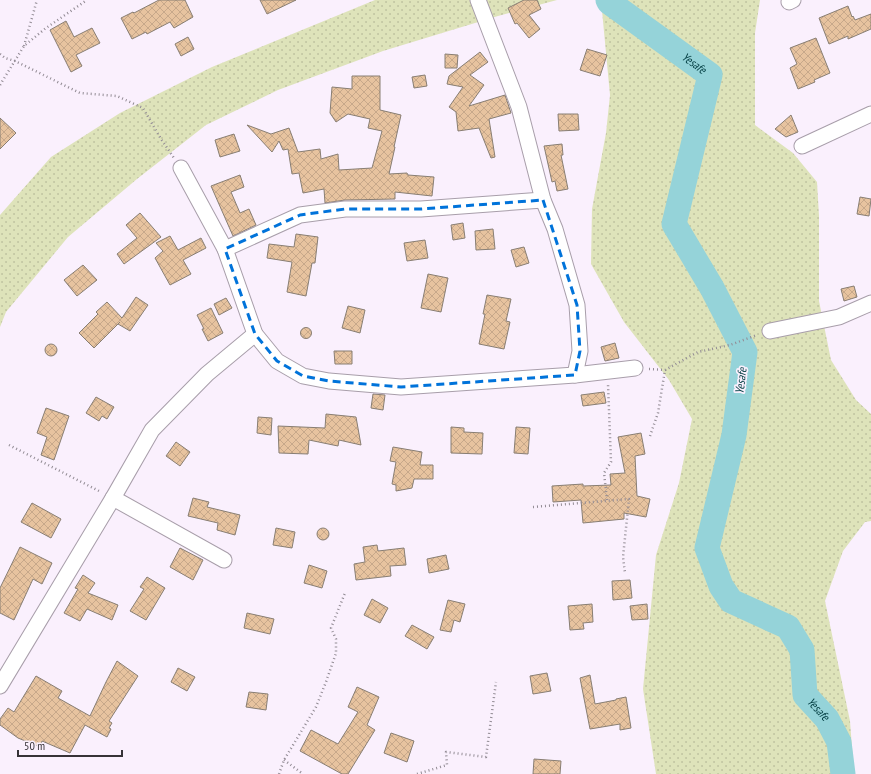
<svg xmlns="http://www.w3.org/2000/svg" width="871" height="774" viewBox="0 0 871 774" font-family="'PT Sans Narrow',sans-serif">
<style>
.grass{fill:url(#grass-dots)}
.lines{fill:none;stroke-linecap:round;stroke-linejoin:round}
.river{stroke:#95d3d9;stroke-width:25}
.building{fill:url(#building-cross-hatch);stroke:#887e73}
.minor-casing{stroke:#a89eaa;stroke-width:17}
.path{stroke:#928b94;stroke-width:2.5;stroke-dasharray:1 3;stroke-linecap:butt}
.minor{stroke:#fff;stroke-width:15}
.marked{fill:none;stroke:#0073da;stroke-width:3;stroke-dasharray:8 5;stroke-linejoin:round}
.labels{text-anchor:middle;stroke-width:3.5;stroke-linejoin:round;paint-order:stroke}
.water-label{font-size:12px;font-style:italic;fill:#003c40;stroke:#faf0fd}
</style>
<defs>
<pattern id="grass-dots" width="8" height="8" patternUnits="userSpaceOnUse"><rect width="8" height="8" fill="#dee3ba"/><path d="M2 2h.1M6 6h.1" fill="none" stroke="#bfc3a0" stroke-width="1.8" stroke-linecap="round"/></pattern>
<pattern id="building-cross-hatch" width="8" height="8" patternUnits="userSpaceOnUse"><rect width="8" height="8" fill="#e7c39f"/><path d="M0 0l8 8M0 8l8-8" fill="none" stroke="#c7a88a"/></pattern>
</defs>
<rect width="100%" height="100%" fill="#faf0fd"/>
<g class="grass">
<polygon points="375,0 557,0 498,16 383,51 278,90 206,125 137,179 68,237 6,312 0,327 0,215 51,157 120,113 212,67"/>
<polygon points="601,0 760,0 755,33 755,125 793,153 817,182 819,216 819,301 831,360 856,400 871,414 871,521 865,522 843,551 825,601 850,721 854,774 656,774 643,689 656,555 679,483 692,419 669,380 624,322 591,264 592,209 606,133 610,95"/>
</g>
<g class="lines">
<path class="river" id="s1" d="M608,0L609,2L710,75L674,224L712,288L745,352L734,435L707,548L721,586L731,601L788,627L802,650L805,695L827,719L839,742L843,774"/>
</g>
<g class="building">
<polygon points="159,0 185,0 193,17 174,28 170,22 147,34 146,32 132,39 121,18 133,12 134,13"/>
<polygon points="260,0 296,0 267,14"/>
<polygon points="524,0 537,0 541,9 529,15 540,29 529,38 517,23 515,24 508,8"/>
<polygon points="848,6 852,17 853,16 855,20 871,14 871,29 848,39 848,36 829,44 819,18"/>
<polygon points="66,21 74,37 92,28 100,43 76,55 82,66 71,72 50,30"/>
<polygon points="188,37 194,49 181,56 175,44"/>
<polygon points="816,38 830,73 814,80 815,82 798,89 790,68 797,64 790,48"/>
<polygon points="587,49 607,55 600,76 580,70"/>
<polygon points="480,52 488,62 470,75 484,85 469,106 505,95 511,113 489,119 495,157 491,158 479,128 458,131 456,112 449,107 463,87 447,84 449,76"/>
<polygon points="445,54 458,55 457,68 445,68"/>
<polygon points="425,75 427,86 414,88 412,77"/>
<polygon points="352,76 380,76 380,110 401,115 394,147 395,147 389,174 407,173 408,175 434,177 432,196 395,192 395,199 345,200 325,203 324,189 303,193 299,173 292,174 288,149 283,150 279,141 272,152 247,125 271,134 289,128 298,152 320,149 321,159 338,154 339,170 372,168 382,131 368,128 370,119 348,114 336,122 330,113 332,87 352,89"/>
<polygon points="558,114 578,114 579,130 559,131"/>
<polygon points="791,115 798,132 786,137 775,129"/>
<polygon points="0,118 16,133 0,149"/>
<polygon points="234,134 240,151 220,157 215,140"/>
<polygon points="562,144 563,155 561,155 568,189 557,191 555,181 552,182 544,146"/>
<polygon points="240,175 244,187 231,192 240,213 249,209 256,225 233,236 211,186"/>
<polygon points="860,197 871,199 869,216 857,214"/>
<polygon points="140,213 161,237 124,264 117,254 137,238 126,225"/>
<polygon points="463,223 465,238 453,240 451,225"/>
<polygon points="493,229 495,249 476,250 475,231"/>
<polygon points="296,234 318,237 315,263 312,263 306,296 287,292 292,262 267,258 269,244 294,247"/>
<polygon points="170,236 178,250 201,238 206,248 183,260 191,274 170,285 155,258 163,251 156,243"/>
<polygon points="425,240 428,258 407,261 404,243"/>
<polygon points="524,247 529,263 516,267 511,250"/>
<polygon points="83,265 97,280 77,296 64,280"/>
<polygon points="428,274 448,278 441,312 421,308"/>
<polygon points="854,286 857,297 844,301 841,289"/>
<polygon points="487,295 511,299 506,321 510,322 504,349 479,344 485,314 483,314"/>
<polygon points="136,297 148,305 130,331 118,324 120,322 94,348 79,333 98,314 96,312 107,302 122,318"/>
<polygon points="226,298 232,308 219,315 214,304"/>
<polygon points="348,306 365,310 360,333 342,328"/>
<polygon points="211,308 223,333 208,341 202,329 204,329 197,315"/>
<circle cx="306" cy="333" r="5.5"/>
<polygon points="615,343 619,358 605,361 601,347"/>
<circle cx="51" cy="350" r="6"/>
<polygon points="334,351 352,351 352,364 335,364"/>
<polygon points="604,392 606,403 583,406 581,395"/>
<polygon points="373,394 385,395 383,410 371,408"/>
<polygon points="96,397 114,407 107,419 102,416 99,421 86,413"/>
<polygon points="46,408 69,416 54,460 41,455 47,437 37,433"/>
<polygon points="326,414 356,417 361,445 339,440 338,446 309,440 308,454 279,453 278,426 325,428"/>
<polygon points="258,417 272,418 271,435 257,433"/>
<polygon points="451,427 464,428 464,432 483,433 482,454 451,453"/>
<polygon points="516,427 530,428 528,454 514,453"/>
<polygon points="641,433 645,454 635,456 637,496 650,499 646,517 624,513 624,519 583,523 581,500 553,502 552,486 583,484 583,486 611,485 610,474 625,473 618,437"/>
<polygon points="176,442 190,452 180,466 166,456"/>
<polygon points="393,447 422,452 420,465 433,465 433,479 414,479 412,488 396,491 396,485 392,484 396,462 390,461"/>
<polygon points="193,498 209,502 207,507 240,515 235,535 217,530 218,523 188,516"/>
<polygon points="32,503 61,519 51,538 21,522"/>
<polygon points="276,528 295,532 292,548 273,545"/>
<circle cx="323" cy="534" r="6"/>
<polygon points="377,545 378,551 404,548 406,565 390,566 391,576 356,580 354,564 365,562 363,547"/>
<polygon points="20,547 52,563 42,584 33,579 14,620 0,613 0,588"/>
<polygon points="180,548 203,560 193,580 170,567"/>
<polygon points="446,555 449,569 429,573 427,559"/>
<polygon points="309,565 327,571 322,588 304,583"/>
<polygon points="83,575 95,583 88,593 118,605 112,620 87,609 80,621 64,613 78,589 75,588"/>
<polygon points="147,577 165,588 146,620 130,611 144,589 140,587"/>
<polygon points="630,580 632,598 613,600 612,581"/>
<polygon points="372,599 388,608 380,623 364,615"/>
<polygon points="448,600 465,604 460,622 454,620 451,632 440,630"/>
<polygon points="592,604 593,622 583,623 584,629 570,630 568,606"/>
<polygon points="647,604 648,619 632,620 630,606"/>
<polygon points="247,613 274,619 270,634 244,628"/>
<polygon points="412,625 434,637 427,649 405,636"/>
<polygon points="117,661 138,676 109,721 112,723 109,728 111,729 107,737 85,725 70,753 42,741 40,747 18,738 0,725 0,719 8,708 14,712 36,676 62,691 58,698 90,716 106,682"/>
<polygon points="178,668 195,677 187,691 171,682"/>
<polygon points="547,673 551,691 533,694 530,676"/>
<polygon points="590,675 595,704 616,700 616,699 626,697 631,728 620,730 620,724 590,729 580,678"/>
<polygon points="357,687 379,697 367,725 375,730 348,774 342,774 300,751 311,730 338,744 358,712 348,707"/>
<polygon points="249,692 268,694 266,710 246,707"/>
<polygon points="391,733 414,741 407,762 384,753"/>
<polygon points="534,759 561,761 560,774 533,774"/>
</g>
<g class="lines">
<g class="minor-casing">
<g id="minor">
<polyline points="478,0 519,107 543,200 555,229 577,305 580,351 575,375"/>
<polyline points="789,2 793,0"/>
<polyline points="802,146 871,114"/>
<polyline points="181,168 225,249 255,334 277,361 303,376 329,381 401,387 575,375 635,368"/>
<polyline points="225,249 300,215 345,209 421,209 543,200"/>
<polyline points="770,331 839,317 871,303"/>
<polyline points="113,498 224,560"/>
<polyline points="0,686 113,498 152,430 207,374 255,334"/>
</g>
</g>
<g class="path">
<polyline points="24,46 37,0"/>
<polyline points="0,54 5,58 15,61 80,93 117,96 143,108 161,139 174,158"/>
<polyline points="0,85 24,46 46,28 87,0"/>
<polyline points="649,369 665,370 698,352 730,345 757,335"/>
<polyline points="650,436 658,413 665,370"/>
<polyline points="9,445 101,492"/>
<polyline points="607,500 604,473 611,462 608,384"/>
<polyline points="533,507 629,499 623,557 625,573"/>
<polyline points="284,760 303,774"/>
<polyline points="279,774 284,760 316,707 326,682 336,653 336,639 331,628 345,593"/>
<polyline points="417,774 447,765 446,752 486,757 496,682"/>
</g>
<use href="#minor" class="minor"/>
</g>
<path class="marked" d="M543,200L577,305L580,351L575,375L401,387L329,381L303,376L277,361L255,334L225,249L300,215L345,209H421Z"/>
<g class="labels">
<g class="water-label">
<text dy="4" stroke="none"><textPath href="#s1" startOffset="107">Yesafe</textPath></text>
<text transform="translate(741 381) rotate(-83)" y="4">Yesafe</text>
<text dy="4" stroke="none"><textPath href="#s1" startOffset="839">Yesafe</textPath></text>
</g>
</g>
<path d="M18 750v6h104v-6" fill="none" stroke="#363237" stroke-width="2"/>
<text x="24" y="750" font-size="12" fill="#363237" stroke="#faf0fd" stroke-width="3" paint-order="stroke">50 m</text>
</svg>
